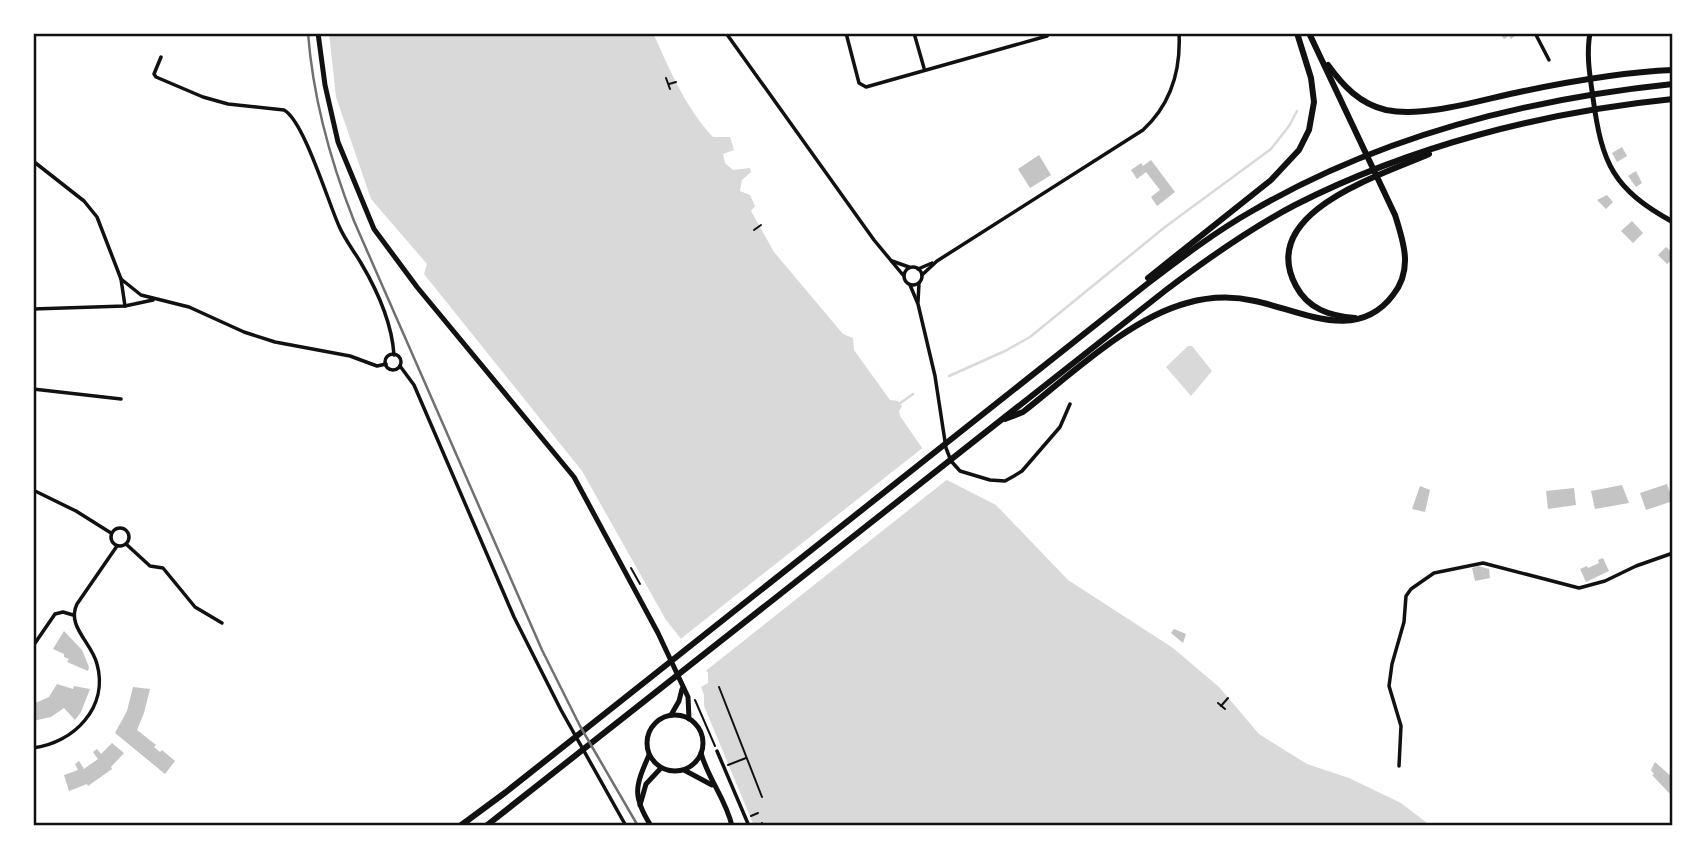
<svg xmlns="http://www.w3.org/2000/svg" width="1706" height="859" viewBox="0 0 1706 859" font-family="'PT Sans',sans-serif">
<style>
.water{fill:#d9d9d9}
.pier{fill:#fff}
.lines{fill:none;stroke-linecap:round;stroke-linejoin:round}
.stream{stroke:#d9d9d9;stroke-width:2.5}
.building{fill:#c4c4c4}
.path{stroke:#111;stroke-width:2}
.minor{stroke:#111;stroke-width:3.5}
.secondary{stroke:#111;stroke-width:5}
.motorway{stroke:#111;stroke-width:6}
.rail{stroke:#707070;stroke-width:2.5}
.neatline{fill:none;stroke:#111;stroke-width:2.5}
</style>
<rect width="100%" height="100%" fill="#fff"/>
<g class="water">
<path d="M329,33H653C670,70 685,107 713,137H730L734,150L723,154L725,163L733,170L750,168L751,172L742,180L740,191L750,195L755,206L751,211L774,252L843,334L853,338L854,350L890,400L898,401L902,406L899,411L900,416L943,478L996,505L1068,580L1173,648L1219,687L1259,734L1307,764L1349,778L1401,803L1431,826H754L704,706V695L701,687L708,683V673L666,620L582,471L424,274L427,264L371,199L336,97Z"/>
<polygon points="1188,346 1192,346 1212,371 1191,396 1166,367"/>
</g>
<polygon class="pier" points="925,446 949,478 703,673 678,641"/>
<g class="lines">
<g class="stream">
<polyline points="949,376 1005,351 1030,337 1165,227 1271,149 1289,126 1297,111"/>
<polyline points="899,404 913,394"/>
</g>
</g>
<g class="building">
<polygon points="1499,33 1513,33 1515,36 1511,39 1509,36 1504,39"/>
<polygon points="1622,147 1627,156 1617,162 1612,153"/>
<polygon points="1039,155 1051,175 1030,188 1018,169"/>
<polygon points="1151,160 1175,192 1157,206 1151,197 1160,190 1146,172 1137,179 1131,170 1141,163 1143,166"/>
<polygon points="1636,171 1642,183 1636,187 1628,176"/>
<polygon points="1607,195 1613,202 1606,209 1597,200"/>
<polygon points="1632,221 1643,233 1633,243 1621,231"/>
<polygon points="1666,247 1673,253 1673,259 1667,264 1658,255"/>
<polygon points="1667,484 1673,501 1646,510 1640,493"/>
<polygon points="1622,485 1629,503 1595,509 1591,491"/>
<polygon points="1420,486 1430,490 1425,512 1412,509"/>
<polygon points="1574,488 1576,505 1548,509 1546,491"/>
<polygon points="1603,558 1609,571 1586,582 1580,569 1587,566 1588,568 1599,563 1598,560"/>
<polygon points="1478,566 1489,569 1490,578 1475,581 1472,568"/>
<polygon points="1174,629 1186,634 1183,643 1171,633"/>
<polygon points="64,631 82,650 89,667 88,671 67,662 69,659 64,657 64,654 53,649"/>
<polygon points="57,684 73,689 74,686 90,689 81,712 75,720 64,708 51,717 33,721 33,704 49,697"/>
<polygon points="133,687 150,689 144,713 137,730 156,745 154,747 160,752 162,750 175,761 165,774 115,733 127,711"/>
<polygon points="112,743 124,753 111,767 112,769 88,786 87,784 69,791 64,775 78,770 75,764 79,761 84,769 88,766 98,759 93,752 97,749 101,754"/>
<polygon points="1655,762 1673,778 1671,795 1652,775 1654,774 1651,770"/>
</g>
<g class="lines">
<g class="path">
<polyline points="666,78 670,89"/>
<polyline points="669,84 676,82"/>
<polyline points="754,230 761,225"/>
<polyline points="631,568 640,584"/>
<polyline points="719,687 762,797"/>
<polyline points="695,700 715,746"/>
<polyline points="1218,703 1225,709"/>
<polyline points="1221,706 1228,698"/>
<polyline points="728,765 746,758"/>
<polyline points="751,816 758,813"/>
<polyline points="762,823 763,826"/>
</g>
<g class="minor">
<polyline points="726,33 874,240 903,275"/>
<polyline points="846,33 859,83 866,87 1047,36 1049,33"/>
<polyline points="914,33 924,68"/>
<polyline points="1535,33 1549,60"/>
<path d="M161,57L154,74L156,77L203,97L228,104L284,110C304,121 328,202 339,226C345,240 354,251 361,263C377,290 392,324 394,355"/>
<polyline points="33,161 84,201 97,217 121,279 125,306"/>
<polyline points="892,261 909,267"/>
<circle cx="913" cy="276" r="9"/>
<polyline points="918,269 932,263"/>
<path d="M922,275L937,261L1143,130C1171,104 1181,71 1179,33"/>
<polyline points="121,279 141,295 189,307 244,332 275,342 350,356 377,366 386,364"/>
<polyline points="910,285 918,304 935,376 946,448 951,461 960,471 990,480 1005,481 1014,476 1022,471 1060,427 1070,404"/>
<polyline points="918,302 919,283"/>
<polyline points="33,309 125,306 153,300"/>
<circle cx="393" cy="362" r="8"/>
<polyline points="400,366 414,385 514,617 561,710 626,826"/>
<polyline points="33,389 121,399"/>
<polyline points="33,490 76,511 111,533"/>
<circle cx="120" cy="537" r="9"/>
<polyline points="126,544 150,566 163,568 195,607 222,623"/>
<polyline points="33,646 55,614 63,612 73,615"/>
<path d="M33,748C74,743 109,707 97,664C92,643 66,626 77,604L117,546"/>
<polyline points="717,751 749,826"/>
<polyline points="1399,766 1401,726 1389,686 1392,664 1404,622 1406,596 1411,589 1434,573 1483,563 1579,588 1605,581 1636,566 1673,553"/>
</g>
<g class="secondary">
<polyline points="318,33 325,85 338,142 374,229 417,287 574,477 658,633 688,697 689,719"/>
<path d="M1590,33C1586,55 1590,76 1593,98C1602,164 1613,189 1673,222"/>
<polyline points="671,715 679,701 682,689"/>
<circle cx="675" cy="743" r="28"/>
<path d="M701,753C708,779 726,799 732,826"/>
<path d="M649,755C635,787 632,796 651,826"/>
<polyline points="684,770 712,785"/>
<polyline points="640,805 646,784 661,768"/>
</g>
<g class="motorway">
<path d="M1328,65C1343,86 1360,104 1386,110C1427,118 1483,99 1524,91C1572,81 1624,72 1673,70"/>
<polyline points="1148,278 1271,180 1299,150 1309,130 1314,102 1311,78 1297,33"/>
<path d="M1355,318C1330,316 1308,309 1296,286C1256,212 1382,175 1429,154"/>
<path d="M1005,419L1023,412C1069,376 1130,318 1187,303C1208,297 1233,296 1255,301C1302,311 1357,343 1393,295C1413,270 1404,243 1395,215L1309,33"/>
<path d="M460,826L506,792L1147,284C1181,258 1215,232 1252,211C1379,137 1527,99 1673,84"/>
<path d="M486,826L1166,290C1207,259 1249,229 1295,205C1411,146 1543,112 1673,99"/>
</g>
<path class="rail" d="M308,33C313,99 330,160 354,221L542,650L580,726L638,826"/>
</g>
<rect width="1706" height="859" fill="none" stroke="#ffffff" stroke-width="70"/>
<rect x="35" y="35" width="1636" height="789" class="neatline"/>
</svg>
